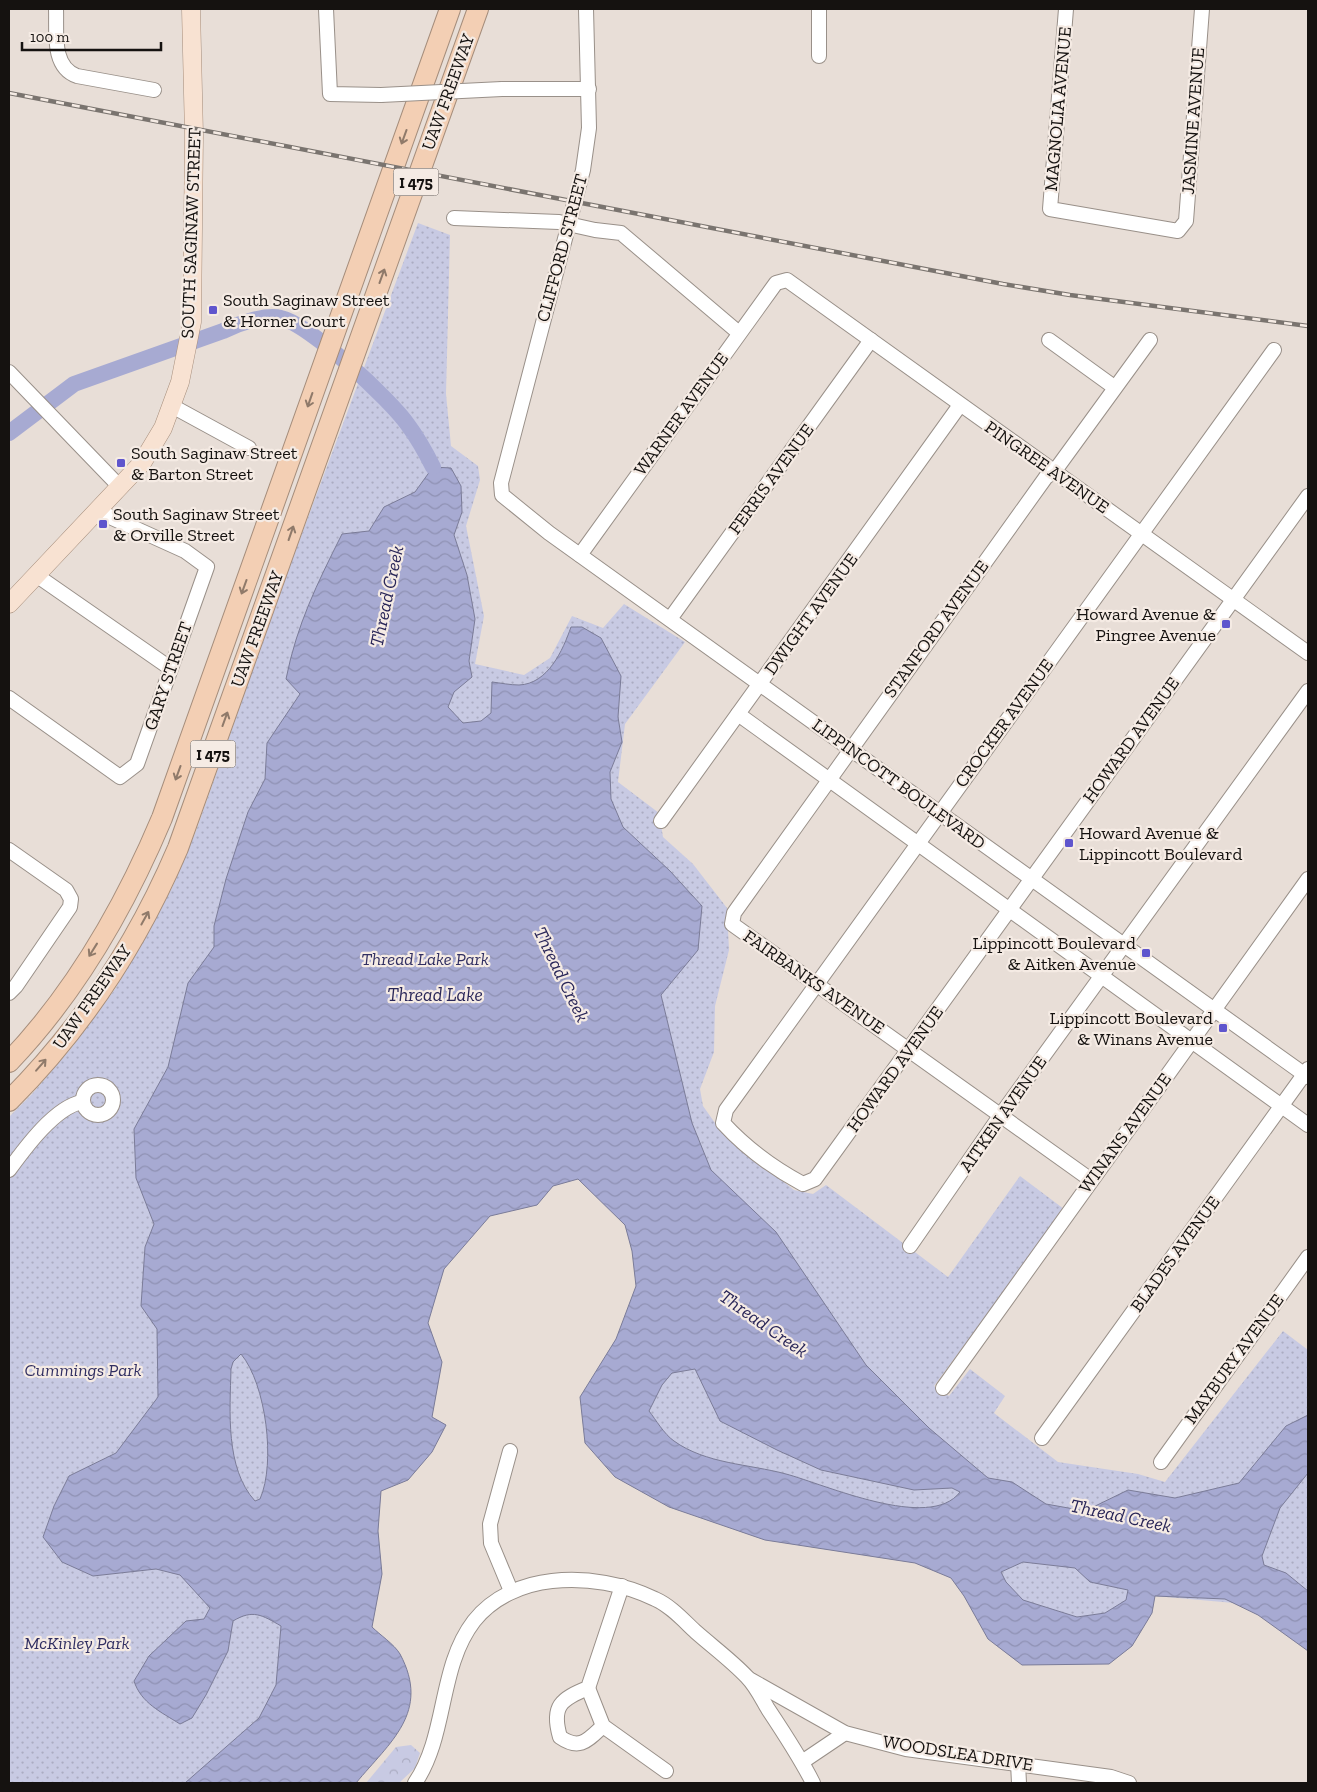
<svg xmlns="http://www.w3.org/2000/svg" width="1317" height="1792" viewBox="0 0 1317 1792" font-family="'Zilla Slab',serif">
<style>
.forest{fill:url(#forest-crowns)}
.park{fill:url(#park-dots)}
.water{fill:url(#water-waves);stroke:#7b7c98;fill-rule:evenodd}
.lines{fill:none;stroke-linecap:round;stroke-linejoin:round}
.river{stroke:#a7aad2;stroke-width:16}
.minor-casing{stroke:#999089;stroke-width:16}
.major-casing{stroke:#a58d7b;stroke-width:19}
.highway-casing{stroke:#a58d7b;stroke-width:22}
.minor{stroke:#fff;stroke-width:14}
.major{stroke:#f8e2d2;stroke-width:18}
.highway{stroke:#f3cfb4;stroke-width:20}
.rail-casing{stroke:#7a746f;stroke-width:4.5}
.rail{stroke:#f5ebe4;stroke-width:2.5;stroke-dasharray:8;stroke-linecap:butt}
.minor-bridge-casing{stroke:#999089;stroke-width:16;stroke-linecap:butt}
.minor-bridge{stroke:#fff;stroke-width:14}
.oneway{stroke:#8f7a6a}
.poi-dot{fill:#5f55cd;stroke:#f5ebe4;stroke-width:2}
.labels{text-anchor:middle;stroke-width:4.5;stroke-linejoin:round;paint-order:stroke}
.shield{fill:#f5ebe4;stroke:#585350;stroke-width:1}
.shield-label{font-size:16px;font-weight:bold;fill:#151210}
.street-label{font-size:18px;fill:#151210;stroke:#f5ebe4}
.poi-label{font-size:18px;fill:#151210;stroke:#f5ebe4;text-anchor:start}
.park-label{font-size:18px;font-style:italic;fill:#312f62;stroke:#f5ebe4}
.water-label{font-size:19px;font-style:italic;fill:#292658;stroke:#f5ebe4}
</style>
<defs>
<pattern id="forest-crowns" width="20" height="18" patternUnits="userSpaceOnUse" patternTransform="scale(1.25)"><rect width="20" height="18" fill="#c8cae3"/><path d="M2 6a3 3 0 1 1 6 0M12 15a3 3 0 1 1 6 0" fill="none" stroke="#abacc2"/></pattern>
<pattern id="park-dots" width="8" height="8" patternUnits="userSpaceOnUse" patternTransform="scale(1.25)"><rect width="8" height="8" fill="#c8cae3"/><path d="M2 2h.1M6 6h.1" fill="none" stroke="#abacc2" stroke-width="1.8" stroke-linecap="round"/></pattern>
<pattern id="water-waves" width="16" height="10" patternUnits="userSpaceOnUse" patternTransform="scale(1.25)"><rect width="16" height="10" fill="#a7aad2"/><path d="M0 5q4-4 8 0t8 0" fill="none" stroke="#8f91b3"/></pattern>
</defs>
<rect width="100%" height="100%" fill="#e8ded7"/>
<polygon class="forest" points="411,1745 420,1753 415,1768 399,1783 366,1783 396,1747"/>
<path class="park" d="M418,223L450,235L446,394L451,446L478,466L480,480L466,526L484,616L475,664L524,675L550,658L572,616L603,628L624,604L685,642L625,724L618,782L659,813L663,837L693,864L727,908L729,950L715,1006L714,1052L700,1089L703,1106L720,1130L760,1163L794,1190L813,1194L826,1185L948,1277L1020,1176L1064,1209L934,1386L949,1396L970,1369L1005,1396L994,1413L1058,1462L1138,1474L1165,1482L1283,1331L1308,1350V1614L1258,1615L1234,1603L1155,1596L1152,1613L1132,1646L1109,1664L1022,1665L988,1639L964,1596L951,1578L915,1563L765,1540L669,1507L615,1477L585,1443L580,1397L616,1339L636,1286L632,1251L625,1225L578,1179L553,1186L537,1205L490,1216L444,1269L428,1323L442,1362L432,1417L446,1425L432,1452L408,1480L381,1491L378,1531L382,1574L372,1627C381,1635 394,1644 400,1654C431,1712 390,1741 356,1783H9V1117L32,1094L73,1046L115,989L172,888L196,831L279,595Z"/>
<path class="water" d="M433,467L451,468L461,486L462,512L454,535L467,575L475,619L469,661L472,677L454,692L448,707L463,723L481,721L491,713L492,682C501,683 510,685 519,685C548,684 563,650 571,627H582L601,638L621,676L618,717L622,742L610,772L611,799L623,827L670,871L702,906L698,950L661,995L692,1123L711,1170L776,1232L866,1365L929,1428L988,1478L1012,1482L1046,1504L1085,1511L1128,1490L1175,1498L1239,1483L1286,1426L1308,1415V1473L1280,1508L1262,1556L1264,1565L1286,1573L1308,1591V1651L1258,1615L1225,1599L1155,1596L1152,1613L1132,1646L1109,1664L1022,1665L988,1639L964,1596L951,1578L915,1563L765,1540L669,1507L615,1477L585,1443L580,1397L616,1339L636,1286L632,1251L625,1225L578,1179L553,1186L537,1205L490,1216L444,1269L428,1323L442,1362L432,1417L446,1425L432,1452L408,1480L381,1491L378,1531L382,1574L372,1627C380,1635 394,1644 400,1654C431,1712 390,1742 356,1783H185L259,1718L276,1685L281,1626C262,1615 253,1609 233,1621L228,1651L206,1695L192,1718L180,1724C161,1712 141,1703 134,1681L149,1656L186,1621L204,1619L210,1608L180,1575L156,1569L93,1576L62,1562L43,1537L54,1506L69,1476L116,1453L158,1397L157,1329L141,1306L145,1247L154,1224L136,1178L134,1129L168,1067L188,983L214,947V926L226,879L248,812L265,779L267,743L300,694L286,679C297,624 317,584 342,534L369,531L384,507L415,492ZM241,1354C266,1384 276,1463 260,1499L255,1501C225,1468 230,1411 231,1369L233,1362ZM695,1369L720,1421L777,1450L821,1470L914,1490L952,1488L960,1492C930,1532 824,1484 786,1474C749,1464 706,1464 674,1441C664,1434 656,1420 649,1411L662,1385L672,1373ZM1023,1562L1075,1568L1090,1582L1128,1590L1126,1600L1105,1613L1077,1617L1023,1600L1006,1582L1001,1572Z"/>
<g class="lines">
<path class="river" d="M9,433L74,384L223,331C237,324 265,314 281,318C309,324 391,400 408,425C417,437 426,453 433,467"/>
<g class="minor-casing">
<g id="minor">
<path d="M56,9C57,31 51,67 77,76L154,90"/>
<polyline points="326,9 330,94 381,95"/>
<polyline points="586,9 589,128 583,170 501,483 502,495 549,533 1308,1077"/>
<polyline points="819,9 819,56"/>
<polyline points="1066,9 1050,209 1178,231 1186,221 1202,9"/>
<polyline points="502,89 589,89"/>
<polyline points="454,218 559,222 595,230 621,233 739,333"/>
<polyline points="1049,340 1114,387"/>
<path d="M1274,350L726,1110L723,1123C746,1148 773,1168 803,1184L815,1179L1308,496"/>
<polyline points="9,372 120,487"/>
<polyline points="172,406 249,448"/>
<polyline points="580,555 776,283 787,280 1308,653"/>
<polyline points="36,575 170,668"/>
<polyline points="670,619 871,340"/>
<polyline points="9,698 120,777 137,764 207,567 185,551 110,517 100,509"/>
<polyline points="738,714 1308,1125"/>
<polyline points="661,821 960,405"/>
<polyline points="9,850 66,890 71,899 70,907 16,986 9,993"/>
<circle cx="98" cy="1100" r="15"/>
<path d="M9,1170C25,1148 55,1107 82,1102"/>
<polyline points="1091,1180 732,924 734,913 1046,477 1054,472 1150,340"/>
<polyline points="910,1246 1000,1116 1308,691"/>
<polyline points="943,1388 1308,879"/>
<polyline points="1042,1438 1308,1069"/>
<polyline points="510,1451 490,1524 491,1543 511,1591"/>
<polyline points="1161,1462 1308,1257"/>
<polyline points="751,1680 845,1733 906,1749 1111,1777 1129,1783"/>
<polyline points="588,1688 603,1726 666,1771"/>
<path d="M603,1726C588,1740 580,1751 560,1737C551,1706 561,1699 588,1688L622,1586"/>
<polyline points="802,1762 845,1733"/>
<polyline points="1018,1763 1019,1783"/>
<path d="M415,1783C448,1734 438,1668 474,1621C493,1597 523,1584 552,1581C587,1577 624,1584 655,1599C671,1606 684,1621 696,1632C713,1647 732,1661 747,1677C756,1686 762,1699 768,1709C784,1733 800,1757 813,1783"/>
</g>
</g>
<g class="major-casing">
<polyline id="major" points="9,604 142,463 163,428 180,382 192,322 194,135 191,9"/>
</g>
<g class="highway-casing">
<g id="highway">
<path d="M9,1062C75,993 125,906 162,818L450,9"/>
<path d="M9,1101C81,1029 138,942 178,848L478,9"/>
</g>
</g>
<use href="#minor" class="minor"/>
<use href="#major" class="major"/>
<use href="#highway" class="highway"/>
<g class="rail-casing">
<polyline id="rail" points="9,93 1003,284 1070,295 1308,326"/>
</g>
<use href="#rail" class="rail"/>
<g class="minor-bridge-casing">
<polyline id="minor-bridge" points="381,95 502,89"/>
</g>
<use href="#minor-bridge" class="minor-bridge"/>
</g>
<defs><path id="oneway-shaft" d="M-6 0H5M1.5-3L5.5 0L1.5 3" fill="none" stroke-width="1.6" stroke-linecap="round" stroke-linejoin="round" transform="scale(1.25)"/></defs>
<g class="oneway">
<use href="#oneway-shaft" transform="translate(404 137) rotate(110)"/>
<use href="#oneway-shaft" transform="translate(382 276) rotate(-70)"/>
<use href="#oneway-shaft" transform="translate(310 400) rotate(109)"/>
<use href="#oneway-shaft" transform="translate(291 533) rotate(-71)"/>
<use href="#oneway-shaft" transform="translate(244 587) rotate(110)"/>
<use href="#oneway-shaft" transform="translate(225 719) rotate(-70)"/>
<use href="#oneway-shaft" transform="translate(178 773) rotate(110)"/>
<use href="#oneway-shaft" transform="translate(145 918) rotate(-61)"/>
<use href="#oneway-shaft" transform="translate(93 950) rotate(122)"/>
<use href="#oneway-shaft" transform="translate(41 1065) rotate(-49)"/>
</g>
<g class="poi-dot">
<rect x="208" y="305" width="10" height="10" rx="2.5"/>
<rect x="116" y="458" width="10" height="10" rx="2.5"/>
<rect x="98" y="519" width="10" height="10" rx="2.5"/>
<rect x="1221" y="619" width="10" height="10" rx="2.5"/>
<rect x="1064" y="838" width="10" height="10" rx="2.5"/>
<rect x="1141" y="948" width="10" height="10" rx="2.5"/>
<rect x="1218" y="1023" width="10" height="10" rx="2.5"/>
</g>
<g class="labels">
<g class="shield">
<rect x="393.5" y="168.5" width="45" height="27" rx="4"/>
<rect x="190.5" y="740.5" width="45" height="27" rx="4"/>
</g>
<g class="shield-label">
<text x="416" y="188">I 475</text>
<text x="213" y="760">I 475</text>
</g>
<g class="street-label">
<text transform="translate(448 92) rotate(-70)" y="6">UAW FREEWAY</text>
<text transform="translate(1058 109) rotate(-85)" y="6">MAGNOLIA AVENUE</text>
<text transform="translate(1193 121) rotate(-86)" y="6">JASMINE AVENUE</text>
<text transform="translate(191 233) rotate(-88)" y="6">SOUTH SAGINAW STREET</text>
<text transform="translate(562 248) rotate(-75)" y="6">CLIFFORD STREET</text>
<text transform="translate(681 414) rotate(-54)" y="6">WARNER AVENUE</text>
<text transform="translate(1047 467) rotate(35)" y="6">PINGREE AVENUE</text>
<text transform="translate(771 479) rotate(-54)" y="6">FERRIS AVENUE</text>
<text transform="translate(811 614) rotate(-54)" y="6">DWIGHT AVENUE</text>
<text transform="translate(257 629) rotate(-70)" y="6">UAW FREEWAY</text>
<text transform="translate(936 629) rotate(-54)" y="6">STANFORD AVENUE</text>
<text transform="translate(168 676) rotate(-71)" y="6">GARY STREET</text>
<text transform="translate(1004 723) rotate(-54)" y="6">CROCKER AVENUE</text>
<text transform="translate(1131 740) rotate(-54)" y="6">HOWARD AVENUE</text>
<text transform="translate(899 784) rotate(36)" y="6">LIPPINCOTT BOULEVARD</text>
<text transform="translate(814 982) rotate(35)" y="6">FAIRBANKS AVENUE</text>
<text transform="translate(92 997) rotate(-55)" y="6">UAW FREEWAY</text>
<text transform="translate(895 1069) rotate(-54)" y="6">HOWARD AVENUE</text>
<text transform="translate(1003 1114) rotate(-55)" y="6">AITKEN AVENUE</text>
<text transform="translate(1125 1133) rotate(-54)" y="6">WINANS AVENUE</text>
<text transform="translate(1175 1254) rotate(-54)" y="6">BLADES AVENUE</text>
<text transform="translate(1234 1359) rotate(-54)" y="6">MAYBURY AVENUE</text>
<text transform="translate(958 1753) rotate(9)" y="6">WOODSLEA DRIVE</text>
</g>
<g class="poi-label">
<text x="223" y="306">South Saginaw Street<tspan x="223" dy="21">&amp; Horner Court</tspan></text>
<text x="131" y="459">South Saginaw Street<tspan x="131" dy="21">&amp; Barton Street</tspan></text>
<text x="113" y="520">South Saginaw Street<tspan x="113" dy="21">&amp; Orville Street</tspan></text>
<text x="1216" y="620" text-anchor="end">Howard Avenue &amp;<tspan x="1216" dy="21">Pingree Avenue</tspan></text>
<text x="1079" y="839">Howard Avenue &amp;<tspan x="1079" dy="21">Lippincott Boulevard</tspan></text>
<text x="1136" y="949" text-anchor="end">Lippincott Boulevard<tspan x="1136" dy="21">&amp; Aitken Avenue</tspan></text>
<text x="1213" y="1024" text-anchor="end">Lippincott Boulevard<tspan x="1213" dy="21">&amp; Winans Avenue</tspan></text>
</g>
<g class="park-label">
<text x="425" y="965">Thread Lake Park</text>
<text x="83" y="1376">Cummings Park</text>
<text x="77" y="1649">McKinley Park</text>
</g>
<g class="water-label">
<text transform="translate(386 596) rotate(-78)" y="7">Thread Creek</text>
<text transform="translate(562 974) rotate(64)" y="7">Thread Creek</text>
<text x="435" y="1001">Thread Lake</text>
<text transform="translate(764 1323) rotate(35)" y="7">Thread Creek</text>
<text transform="translate(1121 1515) rotate(12)" y="7">Thread Creek</text>
</g>
</g>
<rect width="1317" height="1792" fill="none" stroke="#151210" stroke-width="20"/>
<path d="M22 42v8h139v-8" fill="none" stroke="#151210" stroke-width="2.5"/>
<text x="30" y="42" font-size="15" fill="#151210" stroke="#f5ebe4" stroke-width="4" paint-order="stroke">100 m</text>
</svg>
